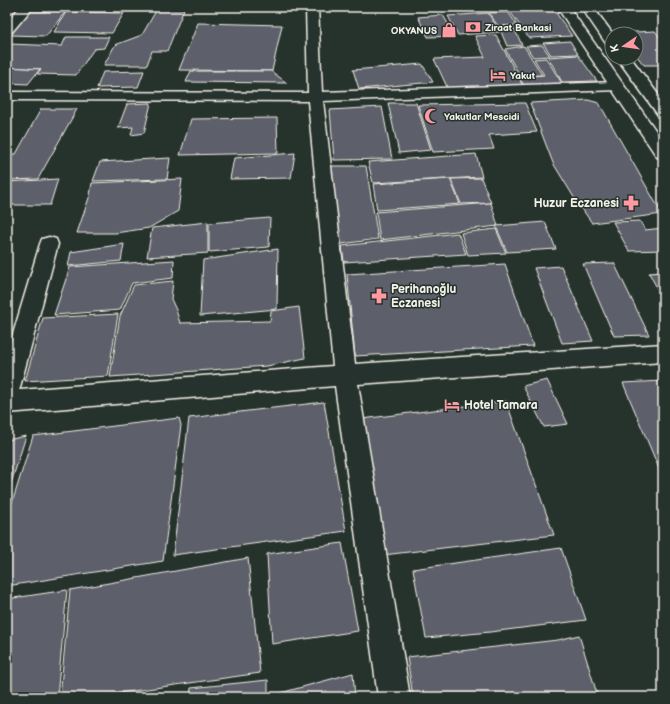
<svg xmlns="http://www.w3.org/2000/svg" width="670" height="704" viewBox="0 0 670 704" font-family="'Balsamiq Sans',sans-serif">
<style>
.building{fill:#5d5e6b;stroke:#f4f1e8}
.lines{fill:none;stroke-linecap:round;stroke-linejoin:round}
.pedestrian-casing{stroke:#f4f1e8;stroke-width:3}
.minor-casing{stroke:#f4f1e8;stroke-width:3}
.secondary-casing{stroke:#f4f1e8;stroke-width:3}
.pedestrian{fill:#26332d;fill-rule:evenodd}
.minor{fill:#26332d;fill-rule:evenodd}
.secondary{fill:#26332d;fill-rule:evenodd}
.labels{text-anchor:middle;stroke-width:3;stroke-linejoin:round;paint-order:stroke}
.far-poi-label{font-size:10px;font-weight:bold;fill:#f4f1e8;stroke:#26332d;text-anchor:start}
.poi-label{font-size:12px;font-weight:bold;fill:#f4f1e8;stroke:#26332d;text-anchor:start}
</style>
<rect width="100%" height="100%" fill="#26332d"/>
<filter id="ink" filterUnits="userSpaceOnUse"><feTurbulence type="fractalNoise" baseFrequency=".025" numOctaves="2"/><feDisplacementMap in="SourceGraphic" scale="8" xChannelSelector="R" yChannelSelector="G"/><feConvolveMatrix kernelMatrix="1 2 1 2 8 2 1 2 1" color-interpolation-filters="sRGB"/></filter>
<g filter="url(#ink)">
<g class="building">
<polygon points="512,7 552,7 572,36 529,38 508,9"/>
<polygon points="157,9 184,9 167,51 152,51 147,65 104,65 115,45 142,35"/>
<polygon points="66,11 46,36 10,35 29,12"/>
<polygon points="66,12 124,13 112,33 54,32"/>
<polygon points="508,12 517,25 498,26 489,13"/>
<polygon points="488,13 500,32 458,35 448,16"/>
<polygon points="443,15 455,36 428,37 418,17"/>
<polygon points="198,23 282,25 272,71 179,70"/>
<polygon points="513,26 522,45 507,46 499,27"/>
<polygon points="655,31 663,41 663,65 644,65 636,55 636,34 620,34 619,33"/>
<polygon points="496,35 523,86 448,89 434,59 485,57 475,36"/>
<polygon points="66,37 109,37 104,48 94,49 76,75 37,74 41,69 7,67 8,44 62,46"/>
<polygon points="570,41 578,54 551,55 543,43"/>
<polygon points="542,45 550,56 533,57 526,46"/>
<polygon points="524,46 542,75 520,76 505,49"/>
<polygon points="578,55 597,81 562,82 548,57"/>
<polygon points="546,58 563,85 525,87 519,77 544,75 534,59"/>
<polygon points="422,64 433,82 359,89 353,70"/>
<polygon points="7,67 40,69 28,84 7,83"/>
<polygon points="144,71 138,87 97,88 103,72"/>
<polygon points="191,71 271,71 287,83 186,82"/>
<polygon points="588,100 599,103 662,214 592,223 575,199 553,163 530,103"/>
<polygon points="151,103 144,133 131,135 133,127 118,128 127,104"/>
<polygon points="388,103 416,103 431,150 399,153"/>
<polygon points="525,103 537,132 489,135 494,149 433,152 418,105"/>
<polygon points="382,107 392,159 334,160 330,110"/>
<polygon points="41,109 77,109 38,179 7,180 7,154 16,154"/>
<polygon points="277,118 278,153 180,155 191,119"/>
<polygon points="295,153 291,178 230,179 234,158"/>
<polygon points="476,154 482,177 373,183 368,162"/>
<polygon points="170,158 167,179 93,181 100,162"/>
<polygon points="326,166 366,166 378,239 334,245"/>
<polygon points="481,178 491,203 461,204 451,179"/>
<polygon points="58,179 50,205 7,205 7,182"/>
<polygon points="182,179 178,211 149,228 115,233 77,233 90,195 92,183"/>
<polygon points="450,179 460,204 377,210 373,184"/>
<polygon points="491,203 498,226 380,240 376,212"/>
<polygon points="270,218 269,247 209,252 209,223"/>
<polygon points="640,221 645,230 663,228 663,250 629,251 613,222"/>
<polygon points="208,222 208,253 147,257 152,228"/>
<polygon points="545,222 556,249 507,252 496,226"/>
<polygon points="496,229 506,253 468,255 461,233"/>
<polygon points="458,233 466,254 344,262 342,246"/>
<polygon points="124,244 121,261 68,266 71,252"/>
<polygon points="278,249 277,309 200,316 203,260"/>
<polygon points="174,260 173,278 132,283 120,310 54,315 70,267"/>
<polygon points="614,263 649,335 614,336 583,264"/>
<polygon points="505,264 533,346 355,356 347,274"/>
<polygon points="561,266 593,341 562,343 534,268"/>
<polygon points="663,272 663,299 649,273"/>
<polygon points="173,281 171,299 176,310 180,323 270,321 271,311 299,307 305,358 267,366 110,377 120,316 134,285"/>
<polygon points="118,314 108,376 25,381 43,318"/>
<polygon points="547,380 568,424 544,427 523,386"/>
<polygon points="663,381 663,478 623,383"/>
<polygon points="506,401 554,535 383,555 362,419"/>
<polygon points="324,402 346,531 173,555 189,418"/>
<polygon points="179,418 181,425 163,561 7,586 7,519 33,436"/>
<polygon points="26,436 7,496 7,440"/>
<polygon points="342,543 358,631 272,644 267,554"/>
<polygon points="561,548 586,620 490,632 426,638 413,569"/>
<polygon points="248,558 260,673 91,697 60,697 70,590"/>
<polygon points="67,590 57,697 7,697 7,599"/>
<polygon points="579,635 598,697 413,697 407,657 558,640"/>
<polygon points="353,673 355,697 277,697 277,694"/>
<polygon points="268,680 268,697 190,697 191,688"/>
</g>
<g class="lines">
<g class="pedestrian-casing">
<polygon id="pedestrian" points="49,237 56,239 58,244 19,391 15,398 7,401 7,354 40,244 42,239"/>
</g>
<g class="minor-casing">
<g id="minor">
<polygon points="20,7 33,7 12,32 7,33 7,21"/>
<polygon points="306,7 318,7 322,92 617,82 622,83 624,86 622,89 617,90 323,101 355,364 663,344 663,362 358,384 410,697 378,697 335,386 7,413 7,391 333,366 308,101 7,100 7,92 308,93"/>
</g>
</g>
<g class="secondary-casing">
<g id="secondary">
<polygon points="557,7 569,7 663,141 663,158 657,157"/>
<polygon points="581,7 593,7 613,34 612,46 607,45"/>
<polygon points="617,58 631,58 663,101 663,117 658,115"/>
</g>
</g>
<use href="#pedestrian" class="pedestrian"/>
<use href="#minor" class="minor"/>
<use href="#secondary" class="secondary"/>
</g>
</g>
<defs>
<g id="bank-bare" transform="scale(1.2)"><path d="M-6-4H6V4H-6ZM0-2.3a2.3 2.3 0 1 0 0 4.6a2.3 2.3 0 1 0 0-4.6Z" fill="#ff9aa2" stroke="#26332d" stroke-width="2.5" paint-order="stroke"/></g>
<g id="shop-bare" transform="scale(1.2)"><path d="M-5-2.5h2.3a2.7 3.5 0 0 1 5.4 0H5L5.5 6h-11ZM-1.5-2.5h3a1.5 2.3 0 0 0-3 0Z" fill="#ff9aa2" stroke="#26332d" stroke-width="2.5" paint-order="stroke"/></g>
<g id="hotel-bare" transform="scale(1.2)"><path d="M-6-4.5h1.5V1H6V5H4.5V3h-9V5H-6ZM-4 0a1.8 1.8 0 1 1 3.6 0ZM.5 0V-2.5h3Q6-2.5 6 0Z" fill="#ff9aa2" stroke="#26332d" stroke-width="2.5" paint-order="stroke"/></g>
<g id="mosque-bare" transform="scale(1.2)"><path d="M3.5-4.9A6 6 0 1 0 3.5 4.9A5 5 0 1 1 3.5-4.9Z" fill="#ff9aa2" stroke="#26332d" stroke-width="2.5" paint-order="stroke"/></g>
<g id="pharmacy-bare" transform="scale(1.2)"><path d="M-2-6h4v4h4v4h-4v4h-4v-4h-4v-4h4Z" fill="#ff9aa2" stroke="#26332d" stroke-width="2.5" paint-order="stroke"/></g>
</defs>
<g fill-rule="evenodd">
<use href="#bank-bare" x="473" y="27"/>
<use href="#shop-bare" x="449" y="30"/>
<use href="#hotel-bare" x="498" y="75"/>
<use href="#mosque-bare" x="432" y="116"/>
<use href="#pharmacy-bare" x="631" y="203"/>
<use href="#pharmacy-bare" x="379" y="296"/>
<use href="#hotel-bare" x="452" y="405"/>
</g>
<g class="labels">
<g class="far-poi-label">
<text x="485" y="31">Ziraat Bankasi</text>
<text x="437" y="34" text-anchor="end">OKYANUS</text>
<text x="510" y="79">Yakut</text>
<text x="444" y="120">Yakutlar Mescidi</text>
</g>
<g class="poi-label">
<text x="619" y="207" text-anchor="end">Huzur Eczanesi</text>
<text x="391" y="293">Perihanoğlu<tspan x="391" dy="14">Eczanesi</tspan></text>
<text x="464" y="409">Hotel Tamara</text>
</g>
</g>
<rect width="670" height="704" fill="none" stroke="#26332d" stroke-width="24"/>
<rect x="12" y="12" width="646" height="680" fill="none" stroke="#f4f1e8" stroke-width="1.5" filter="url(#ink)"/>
<g transform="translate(624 46) rotate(257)"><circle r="19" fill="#26332d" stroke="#787f78"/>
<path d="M0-3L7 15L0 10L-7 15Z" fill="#ff9aa2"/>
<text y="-6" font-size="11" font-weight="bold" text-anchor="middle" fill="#f4f1e8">K</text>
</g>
</svg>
